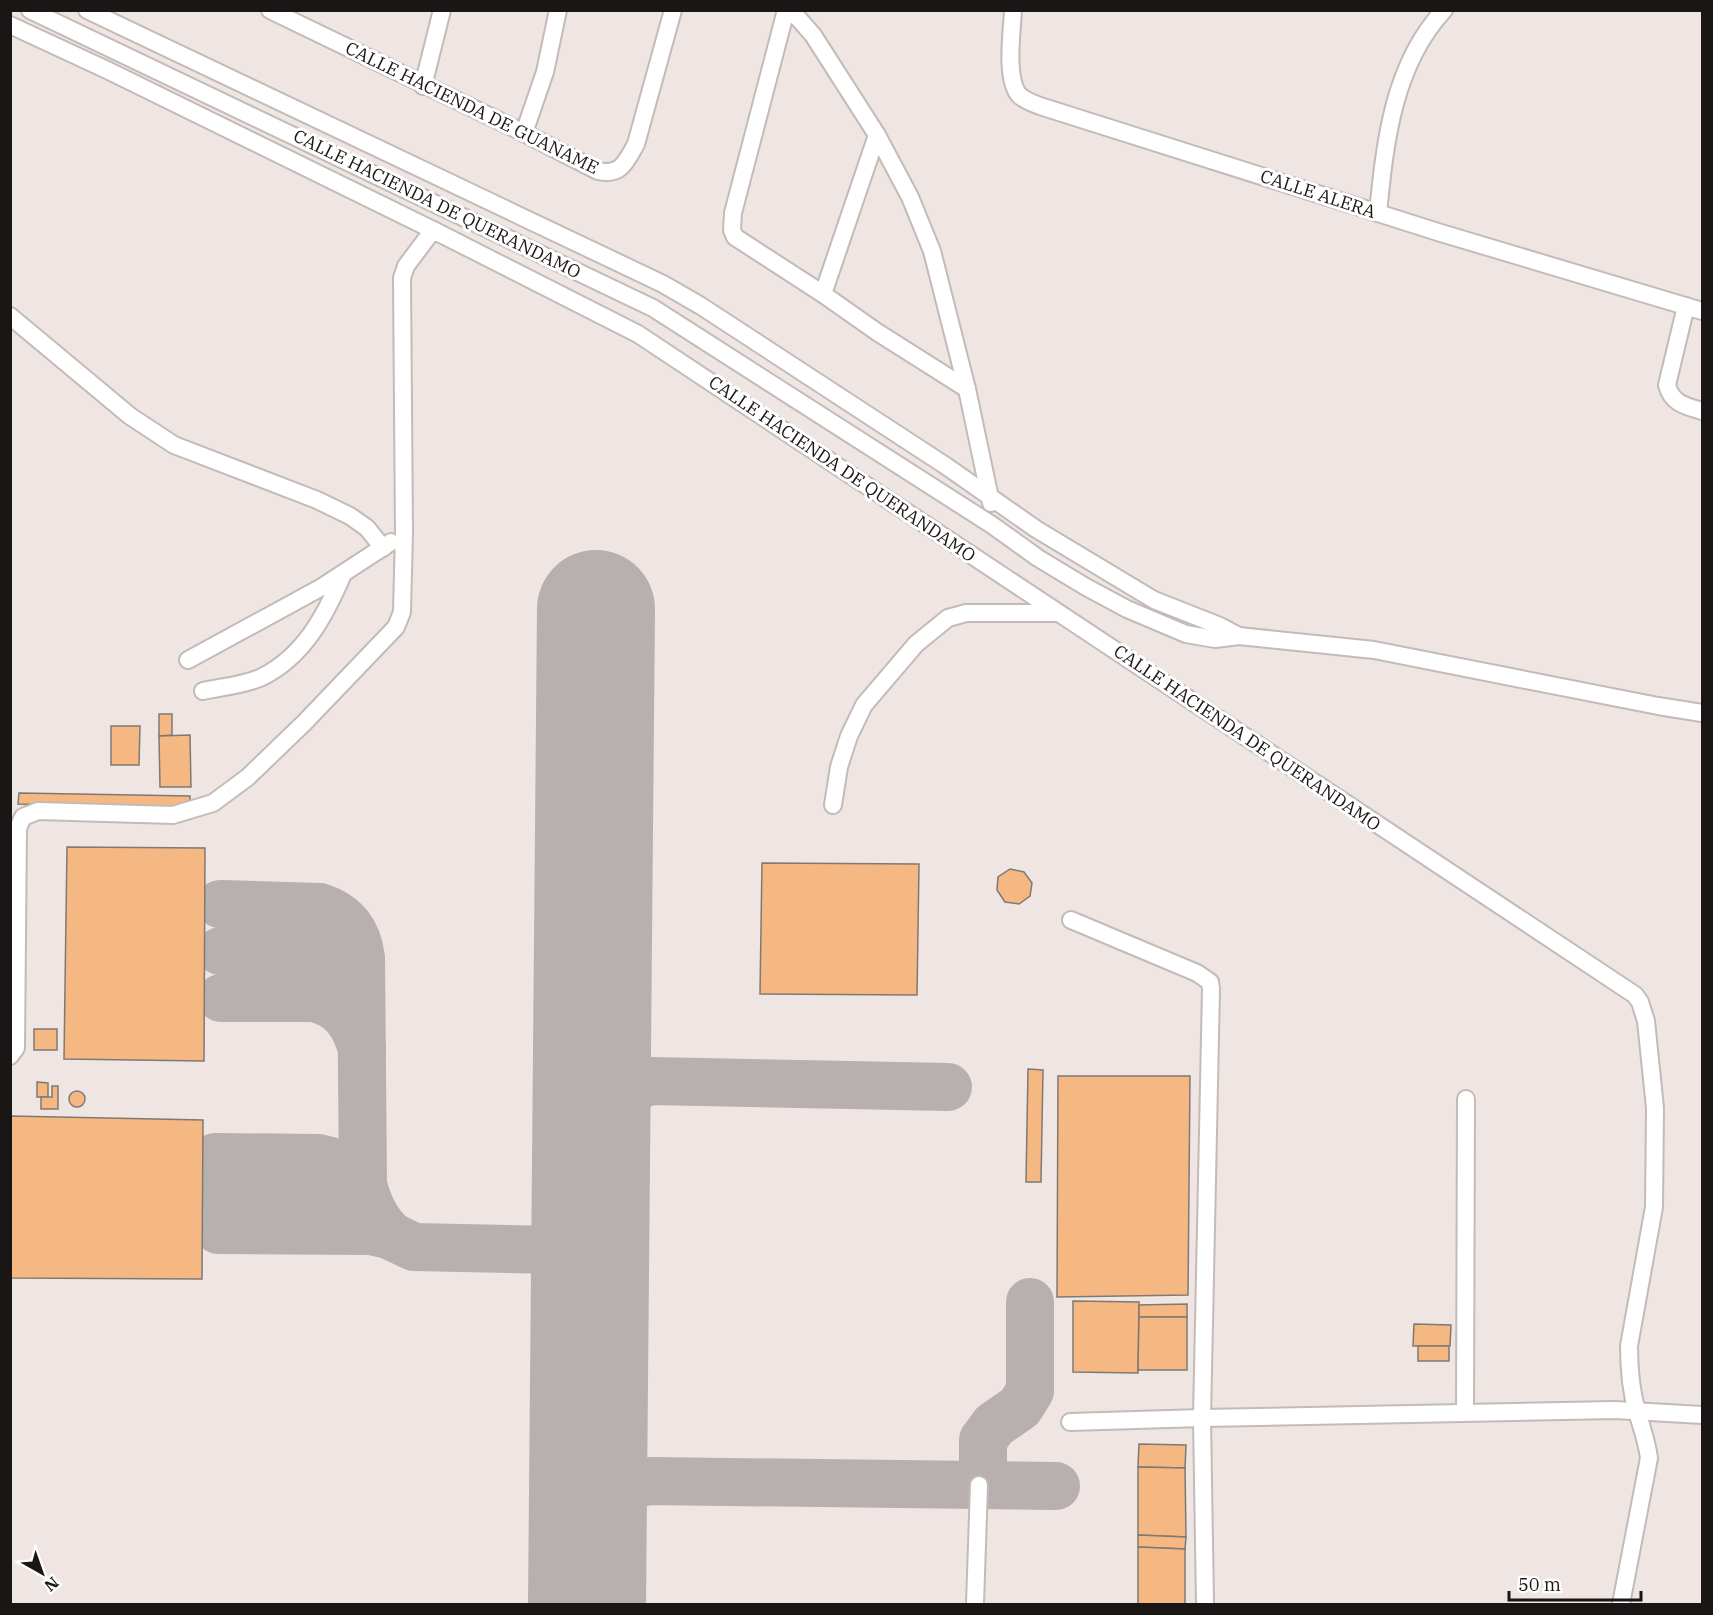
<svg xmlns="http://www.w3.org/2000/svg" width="1713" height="1615" viewBox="0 0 1713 1615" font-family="'IBM Plex Serif',serif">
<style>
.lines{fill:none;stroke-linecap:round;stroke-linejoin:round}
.taxiway{stroke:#b8b0ae;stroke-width:48}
.runway{stroke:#b8b0ae;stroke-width:118}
.building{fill:#f6b883;stroke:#7f7973;stroke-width:1.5}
.minor-casing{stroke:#c4bab8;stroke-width:20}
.minor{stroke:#fff;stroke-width:16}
.labels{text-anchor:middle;stroke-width:6;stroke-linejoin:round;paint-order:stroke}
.street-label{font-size:18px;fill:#1a1615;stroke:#fff}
</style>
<rect width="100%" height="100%" fill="#efe5e2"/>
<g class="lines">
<g class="taxiway">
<path d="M220,904L320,907C345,915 358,932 361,958L363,1184C368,1205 376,1223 393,1237"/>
<path d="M220,951L316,953C338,956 356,969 361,991"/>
<path d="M221,998H314C342,1005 355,1023 362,1050"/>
<path d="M592,1139C606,1112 620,1090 651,1081L948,1087"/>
<path d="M215,1157L319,1158C345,1163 358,1177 368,1201"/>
<path d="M220,1193L330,1196L393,1237L414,1247L559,1250C577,1257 587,1268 590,1287"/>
<polyline points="218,1230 371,1231 389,1235"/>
<polyline points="983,1485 983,1440 994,1425 1020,1407 1030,1391 1030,1302"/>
<path d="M587,1525C593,1488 619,1486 651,1481L1056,1486"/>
</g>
<polyline class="runway" points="587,1604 596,609"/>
</g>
<g class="building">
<polygon points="159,714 172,714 172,735 159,736"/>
<polygon points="111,726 140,726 139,765 111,765"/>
<polygon points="190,735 191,787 160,787 159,736"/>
<polygon points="19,793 190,796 190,808 18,804"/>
<polygon points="67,847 205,848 204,1061 64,1059"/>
<polygon points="762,863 919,864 917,995 760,994"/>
<polygon points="1010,869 1024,872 1032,883 1030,896 1019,904 1005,902 997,890 998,877"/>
<rect x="34" y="1029" width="23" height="21"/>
<polygon points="1028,1069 1043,1070 1041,1182 1026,1182"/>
<polygon points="1058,1076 1190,1076 1188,1295 1057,1297"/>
<polygon points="37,1082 48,1083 48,1097 37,1097"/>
<polygon points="52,1086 58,1086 58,1109 41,1109 41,1097 52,1097"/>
<circle cx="77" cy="1099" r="8"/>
<polygon points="10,1116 203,1120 202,1279 10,1278"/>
<polygon points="1073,1301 1139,1302 1138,1373 1073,1372"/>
<polygon points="1187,1304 1187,1317 1139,1317 1139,1305"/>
<polygon points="1139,1317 1187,1317 1187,1370 1138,1370"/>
<polygon points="1414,1324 1451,1325 1450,1346 1413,1346"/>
<rect x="1418" y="1346" width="31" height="15"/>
<polygon points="1139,1444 1186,1445 1185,1468 1138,1467"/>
<polygon points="1138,1467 1185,1468 1186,1537 1138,1535"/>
<polygon points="1138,1535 1186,1537 1185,1549 1138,1547"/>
<polygon points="1138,1547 1185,1549 1185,1604 1138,1604"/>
</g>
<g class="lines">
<g class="minor-casing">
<g id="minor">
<polyline points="30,10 653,308 992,525 1038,558 1086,587 1127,609 1186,634 1215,639 1239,636 1374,650 1658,706 1702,713"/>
<polyline points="87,10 663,284 701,306 946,466 1036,529 1154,600 1220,626 1239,636"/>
<path d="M270,10L524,133L598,171C621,176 626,162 636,144L673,10"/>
<polyline points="786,10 733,213 732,230 735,237 823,294 877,332 967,389"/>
<polyline points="787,10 798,18 813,35 877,135 910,197 932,251 967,389 991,503"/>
<path d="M1013,10C1012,32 1005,78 1019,95C1025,101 1033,103 1040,106L1441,233L1702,311"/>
<polyline points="10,25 107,70 433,230"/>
<polyline points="423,86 442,10"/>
<polyline points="524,133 545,72 558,10"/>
<path d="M1378,213C1385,142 1393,65 1444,10"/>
<polyline points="823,294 877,135"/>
<path d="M1686,306L1667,385C1672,404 1686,406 1702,411"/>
<polyline points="10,316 130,416 174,445 317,500 350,516 367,528 383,548"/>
<polyline points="188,660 322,587 391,542"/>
<path d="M203,691C222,687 245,685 262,677C304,656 325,616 343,574"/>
<polyline points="833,805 839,767 849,736 864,705 916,644 948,618 966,613 1057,613"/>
<polyline points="1071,920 1197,973 1210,982 1211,989 1202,1418 1615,1410 1702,1415"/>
<path d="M10,1056L16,1048L18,828L23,817L38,811L173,815L213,803L248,777L304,723L396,627L402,612L404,533L402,278L406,266L433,230L638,334L1635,995L1640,1002L1646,1021L1655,1108L1654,1207L1629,1346C1629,1369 1631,1391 1637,1412C1642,1428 1647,1442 1649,1458L1621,1604"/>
<polyline points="1465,1412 1466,1099"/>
<polyline points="1070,1422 1202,1418 1205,1604"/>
<polyline points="975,1604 979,1485"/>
</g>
</g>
<use href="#minor" class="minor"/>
</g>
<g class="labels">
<g class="street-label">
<text transform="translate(472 108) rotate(26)" y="6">CALLE HACIENDA DE GUANAME</text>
<text transform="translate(1318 194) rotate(18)" y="6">CALLE ALERA</text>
<text transform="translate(437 204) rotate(26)" y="6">CALLE HACIENDA DE QUERANDAMO</text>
<text transform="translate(842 469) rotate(34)" y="6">CALLE HACIENDA DE QUERANDAMO</text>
<text transform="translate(1247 738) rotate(34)" y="6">CALLE HACIENDA DE QUERANDAMO</text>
</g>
</g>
<rect width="1713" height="1615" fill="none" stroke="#1a1615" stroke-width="24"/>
<g transform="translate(42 1573) rotate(140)" stroke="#ffffff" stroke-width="4.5" paint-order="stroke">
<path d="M0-4.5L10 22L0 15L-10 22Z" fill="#1a1615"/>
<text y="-9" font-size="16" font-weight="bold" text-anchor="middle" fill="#1a1615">N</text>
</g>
<path d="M1509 1591v9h132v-9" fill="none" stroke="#1a1615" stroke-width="3"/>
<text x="1518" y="1591" font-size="18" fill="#1a1615" stroke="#ffffff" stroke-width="4.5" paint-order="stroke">50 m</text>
</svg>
